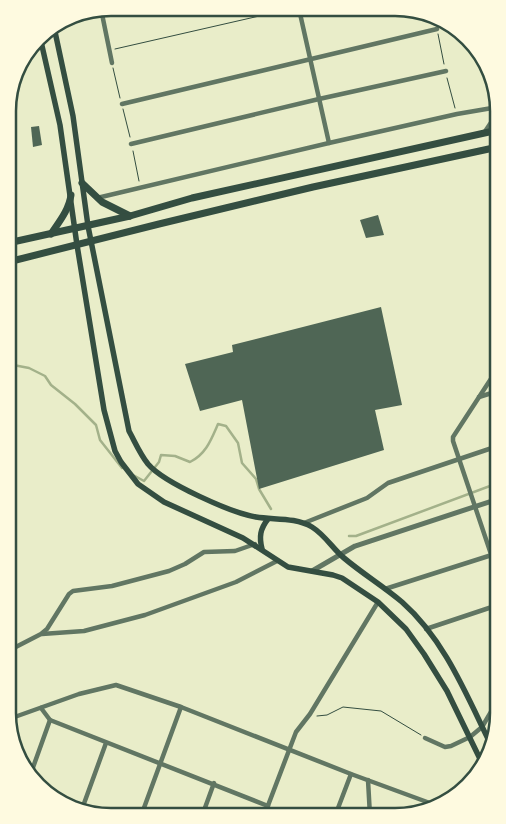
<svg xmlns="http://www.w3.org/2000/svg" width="506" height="824" viewBox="0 0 506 824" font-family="Overpass,sans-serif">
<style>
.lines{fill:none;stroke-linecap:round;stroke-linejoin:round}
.stream{stroke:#a3b18a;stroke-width:2.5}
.building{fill:#4f6655}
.path{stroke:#344e41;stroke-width:1}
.minor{stroke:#617663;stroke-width:4.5}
.tertiary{stroke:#617663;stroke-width:5}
.secondary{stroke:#344e41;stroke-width:5.5}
.trunk{stroke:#344e41;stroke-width:7}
.rim{fill:none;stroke:#344e41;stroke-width:2.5}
</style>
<rect width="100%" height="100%" fill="#e9edc9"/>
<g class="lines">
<g class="stream">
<polyline points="8,364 29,368 45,376 51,385 75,404 96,425 100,440 122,468"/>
<path d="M133,475L144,481L159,462L161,455L175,456L190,462C206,454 211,440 218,424L226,426L238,443L242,463L256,479L259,489L271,509"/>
<polyline points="349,536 356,536 498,483"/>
</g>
</g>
<g class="building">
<polygon points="39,126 42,145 33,147 31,127"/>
<polygon points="378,215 384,235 366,238 360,220"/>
<polygon points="381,307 402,405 375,410 384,450 259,489 242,400 200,411 185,364 233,352 232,345"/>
</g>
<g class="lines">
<g class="path">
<polyline points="438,34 444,64"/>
<polyline points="115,49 290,9"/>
<polyline points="113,68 120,98"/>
<polyline points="447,78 455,108"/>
<polyline points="123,109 130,137"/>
<polyline points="133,151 139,181"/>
<polyline points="317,716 327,715 343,707 381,711 421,735"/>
</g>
<g class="minor">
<polyline points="101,9 112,63"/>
<polyline points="299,9 329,143"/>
<polyline points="122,104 437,29"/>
<polyline points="484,133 498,112"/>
<polyline points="131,144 319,99 446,71"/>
<polyline points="97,198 329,143 457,114 498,107"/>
<polyline points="479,397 498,391"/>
<polyline points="304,523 367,498 388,483 498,446"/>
<polyline points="498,575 453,441 453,437 498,368"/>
<polyline points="385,589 498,553"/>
<polyline points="426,629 498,605"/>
<polyline points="42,634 84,631 145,615 236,582 277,561"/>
<polyline points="8,651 41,634 47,629 69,594 73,591 112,586 169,571 185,564 204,552 235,551 255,544"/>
<polyline points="41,708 50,720 268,806"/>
<polyline points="9,719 79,694 116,685 181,707 351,774 438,806"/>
<polyline points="425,738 445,747 451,746 470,737 482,727 498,700"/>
<polyline points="31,773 50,720"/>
<polyline points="368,780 370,816"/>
<polyline points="82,809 106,743"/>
<polyline points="141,816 181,707"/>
<polyline points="202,816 214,783"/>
<polyline points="264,816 296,732 310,714 378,602"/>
<polyline points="335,816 351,774"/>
</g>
<polyline class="tertiary" points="312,571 355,546 498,499"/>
<g class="secondary">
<path d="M54,27L73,116L88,226L129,431C135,442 140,454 148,464C164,483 232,513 256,517C274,520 295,517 312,527C325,535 333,549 344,558C363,574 383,586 402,602C444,639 466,694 490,743"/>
<polyline points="40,37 60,125 77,245 104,410 115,451 121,462 138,484 164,502 243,538 288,567 333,575 342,578 378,602 406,629 424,654 447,691 482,763"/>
<path d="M262,549C259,537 260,529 268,519"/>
</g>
<g class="trunk">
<polyline points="82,183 102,202 130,216"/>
<path d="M51,234C59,222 69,210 71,195"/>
<polyline points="8,243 130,216 192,198 498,130"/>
<polyline points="8,262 159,224 313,187 498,147"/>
</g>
</g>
<path d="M0 0H506V824H0ZM111 16H395A95 95 0 0 1 490 111V713A95 95 0 0 1 395 808H111A95 95 0 0 1 16 713V111A95 95 0 0 1 111 16Z" fill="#fefae0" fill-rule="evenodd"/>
<path class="rim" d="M111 16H395A95 95 0 0 1 490 111V713A95 95 0 0 1 395 808H111A95 95 0 0 1 16 713V111A95 95 0 0 1 111 16Z"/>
</svg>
